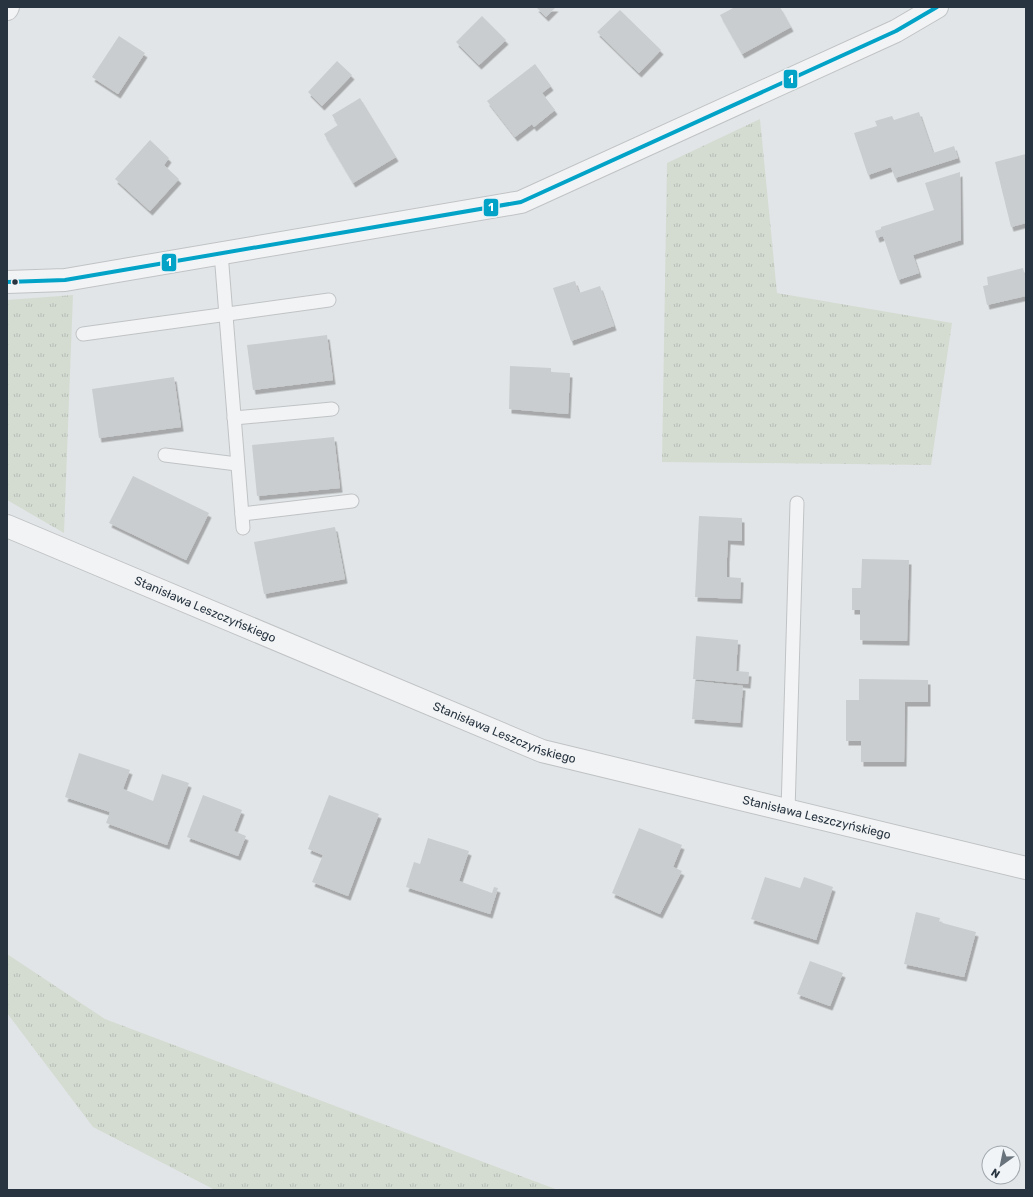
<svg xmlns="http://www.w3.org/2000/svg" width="1033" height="1197" viewBox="0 0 1033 1197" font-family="Rubik,sans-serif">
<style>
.grass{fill:url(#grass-tufts)}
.building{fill:#cacdcf;filter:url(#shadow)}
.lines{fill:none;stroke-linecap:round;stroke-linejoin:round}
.service-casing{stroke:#c0c3c5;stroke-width:15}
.minor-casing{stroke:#c0c3c5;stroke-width:24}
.service{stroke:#f2f3f4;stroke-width:13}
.minor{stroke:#f2f3f4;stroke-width:22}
.bus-1-casing{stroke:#f0f4f7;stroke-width:7}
.bus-1{stroke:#02a3c7;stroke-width:4}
.bus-dot{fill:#283541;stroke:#f0f4f7;stroke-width:1.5}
.labels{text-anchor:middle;stroke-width:3;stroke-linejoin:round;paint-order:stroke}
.street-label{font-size:12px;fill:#283541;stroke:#f0f4f7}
.line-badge{stroke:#f0f4f7;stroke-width:1.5}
.badge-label{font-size:11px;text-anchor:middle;font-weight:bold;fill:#fff}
</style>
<defs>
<pattern id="grass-tufts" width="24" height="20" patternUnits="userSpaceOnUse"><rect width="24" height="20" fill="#d4dcd2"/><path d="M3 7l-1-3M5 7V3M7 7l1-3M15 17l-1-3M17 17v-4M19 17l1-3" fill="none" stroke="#b6bdb6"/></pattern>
<filter id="shadow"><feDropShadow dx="2.5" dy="4.5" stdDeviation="0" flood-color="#0004"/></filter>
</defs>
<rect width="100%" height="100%" fill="#e2e5e7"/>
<g class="grass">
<polygon points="760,119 777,293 952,323 931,465 662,462 667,163"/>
<polygon points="73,295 64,533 7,500 7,300"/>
<polygon points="7,954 105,1019 558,1190 215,1190 93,1127 7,1013"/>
</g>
<g class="building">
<polygon points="536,7 556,7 546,17"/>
<polygon points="735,7 780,7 791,27 742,54 720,15"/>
<polygon points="620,10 661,50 639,73 597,32"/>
<polygon points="482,16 506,40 479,65 456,42"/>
<polygon points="119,36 145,53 118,94 92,77"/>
<polygon points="337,61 352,75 322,106 308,92"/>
<polygon points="535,64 551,86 542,93 555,110 534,127 532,124 515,137 487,101"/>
<polygon points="360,98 396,157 353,183 324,134 338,125 332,115"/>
<polygon points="919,112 933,153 954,146 958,158 895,178 891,167 868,175 854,133 877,126 875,121 892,116 894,120"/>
<polygon points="150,140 169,158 164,165 179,179 150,211 115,179"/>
<polygon points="1026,154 1026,223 1011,227 995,162"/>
<polygon points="960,172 961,240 913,255 919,273 898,280 883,236 877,238 875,231 881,229 881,227 934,210 925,183"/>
<polygon points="1023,268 1026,280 1026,296 987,305 983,286 988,285 987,277"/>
<polygon points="575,281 579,293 600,286 614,326 571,341 553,288"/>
<polygon points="327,335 333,380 253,390 247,345"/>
<polygon points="510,366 551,368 551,372 570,373 568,414 509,409"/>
<polygon points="174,377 181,427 99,438 92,389"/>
<polygon points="334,437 340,488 257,496 252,445"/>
<polygon points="133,476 209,513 186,560 109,523"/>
<polygon points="699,516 742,518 742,541 728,540 727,558 727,577 741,578 740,599 695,597"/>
<polygon points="335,527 345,579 264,594 254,542"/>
<polygon points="862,559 909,560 907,641 860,640 860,610 852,610 852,588 861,588"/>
<polygon points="696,636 738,640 736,671 749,672 748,684 693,679"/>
<polygon points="859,679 928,680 928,702 905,702 904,762 861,762 861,741 846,741 846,700 859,700"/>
<polygon points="695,681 743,686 740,723 692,719"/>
<polygon points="79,753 130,770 123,789 153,801 162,774 189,783 167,845 106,823 110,812 65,797"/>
<polygon points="203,795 242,810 234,831 246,836 238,856 187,837"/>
<polygon points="329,795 379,814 348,896 312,882 323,855 308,849"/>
<polygon points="639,828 682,845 673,867 682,871 660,914 612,893"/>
<polygon points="428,838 469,851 459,881 492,893 494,887 498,888 490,914 406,887 414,862 420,864"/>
<polygon points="765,877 800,888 804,877 833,887 816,940 751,919"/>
<polygon points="916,912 940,918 939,922 976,932 964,977 904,964"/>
<polygon points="810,961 843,973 830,1006 797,994"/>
</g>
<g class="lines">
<g class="service-casing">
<g id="service">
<polyline points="221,253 243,528"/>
<polyline points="83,334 329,300"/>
<polyline points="234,418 332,409"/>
<polyline points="165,455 237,464"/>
<polyline points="242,514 352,501"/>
<polyline points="788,811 797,503"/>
</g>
</g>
<g class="minor-casing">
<g id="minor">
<polyline points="7,9 8,7"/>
<polyline points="7,282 65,280 521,202 896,31 937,7"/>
<path id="s1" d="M7,526L542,751L1026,868"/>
</g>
</g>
<use href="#service" class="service"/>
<use href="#minor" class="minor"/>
<g class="bus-1-casing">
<polyline id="bus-1" points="7,282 65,280 521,202 896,31 937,7"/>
</g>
<use href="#bus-1" class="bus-1"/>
</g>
<circle class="bus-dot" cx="15" cy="282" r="3.5"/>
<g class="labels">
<g class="street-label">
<text dy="4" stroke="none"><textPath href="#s1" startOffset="215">Stanisława Leszczyńskiego</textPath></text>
<text dy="4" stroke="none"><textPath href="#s1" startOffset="539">Stanisława Leszczyńskiego</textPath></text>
<text dy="4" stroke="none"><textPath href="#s1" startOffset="863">Stanisława Leszczyńskiego</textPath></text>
</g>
</g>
<g class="line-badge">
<rect x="783" y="69" width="15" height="20" rx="4" fill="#02a3c7"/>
<rect x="483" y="198" width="16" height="19" rx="4" fill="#02a3c7"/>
<rect x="161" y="253" width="16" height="19" rx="4" fill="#02a3c7"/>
</g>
<g class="badge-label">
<text x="791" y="83">1</text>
<text x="491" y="211">1</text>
<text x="169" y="266">1</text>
</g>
<rect width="1033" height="1197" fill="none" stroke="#283541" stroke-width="16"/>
<g transform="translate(1001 1165) rotate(213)"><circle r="19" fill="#f0f4f7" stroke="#a0a8ae"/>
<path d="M0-3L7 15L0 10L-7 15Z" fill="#69737b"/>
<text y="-6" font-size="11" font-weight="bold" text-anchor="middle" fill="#283541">N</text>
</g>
</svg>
